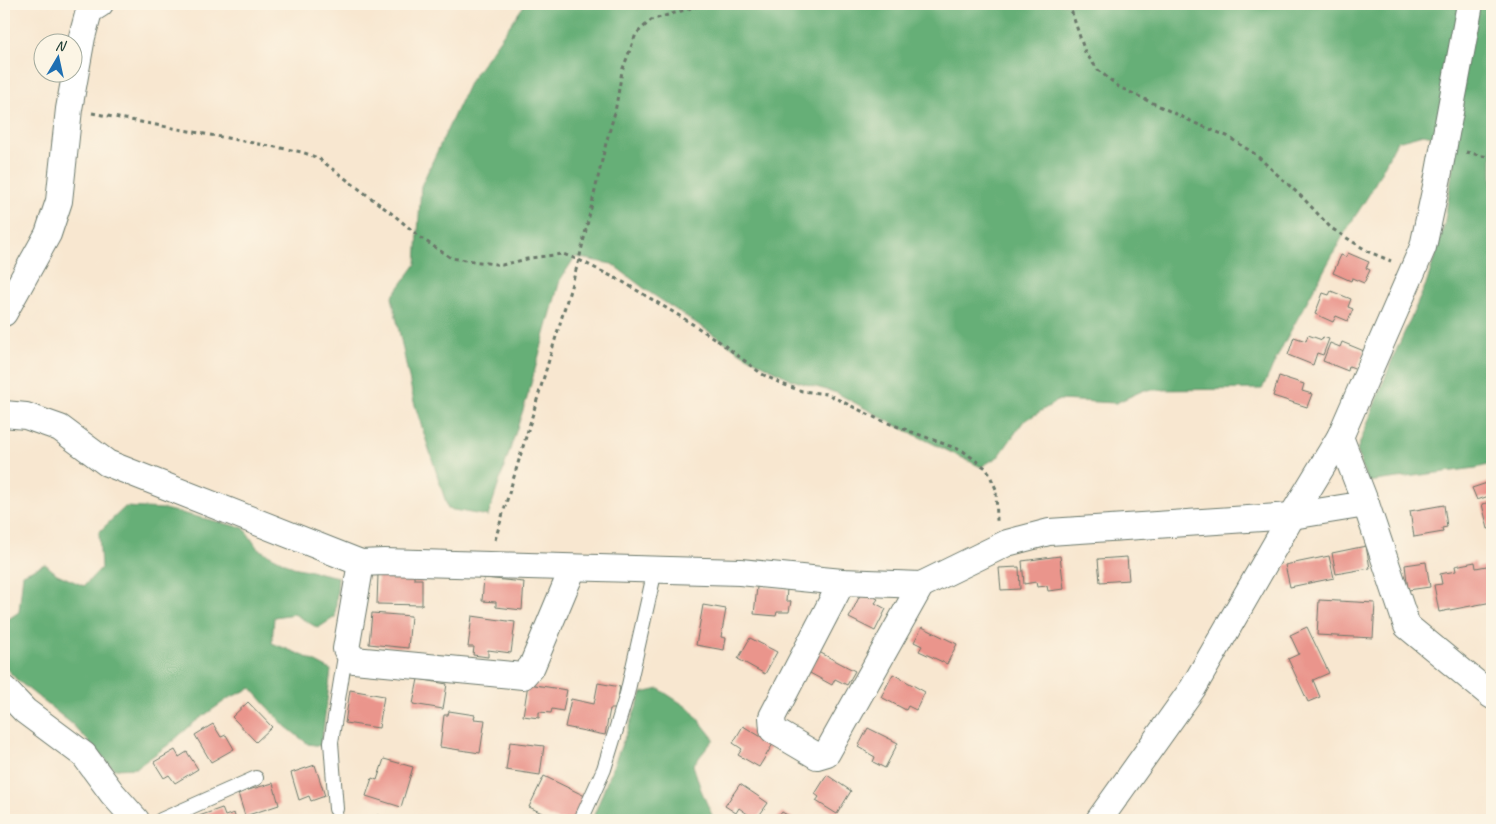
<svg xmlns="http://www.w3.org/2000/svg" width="1496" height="824" viewBox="0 0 1496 824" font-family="Caveat,sans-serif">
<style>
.forest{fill:#66af77;stroke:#427656}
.building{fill:#ea958c}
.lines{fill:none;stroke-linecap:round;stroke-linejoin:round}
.service-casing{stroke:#6b786b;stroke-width:16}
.minor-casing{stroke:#6b786b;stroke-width:28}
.path{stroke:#6b786b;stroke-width:3;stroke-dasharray:4 4;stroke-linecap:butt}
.service{stroke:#fff;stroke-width:14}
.minor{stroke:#fff;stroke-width:26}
</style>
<rect width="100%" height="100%" fill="#fcf5e5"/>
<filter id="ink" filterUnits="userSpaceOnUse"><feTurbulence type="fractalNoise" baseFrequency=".02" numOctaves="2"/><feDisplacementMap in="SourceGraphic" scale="10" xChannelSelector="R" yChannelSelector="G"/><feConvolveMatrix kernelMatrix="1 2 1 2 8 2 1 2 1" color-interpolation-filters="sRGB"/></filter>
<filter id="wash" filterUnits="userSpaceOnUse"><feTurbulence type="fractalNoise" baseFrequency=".0096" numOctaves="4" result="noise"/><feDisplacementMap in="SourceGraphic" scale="20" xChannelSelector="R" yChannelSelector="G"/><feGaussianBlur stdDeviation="1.12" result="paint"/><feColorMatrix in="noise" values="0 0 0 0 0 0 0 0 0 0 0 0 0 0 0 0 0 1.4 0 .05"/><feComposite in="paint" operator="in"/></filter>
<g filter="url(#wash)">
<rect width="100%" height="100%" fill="#f8e7d0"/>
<g class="forest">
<polygon points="525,4 1492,4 1492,464 1476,468 1367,482 1357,450 1392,360 1427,282 1444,226 1457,141 1423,134 1397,141 1370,193 1344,234 1284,343 1262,389 1144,390 1116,403 1059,400 1023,422 999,456 981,467 899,427 837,393 792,380 743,354 649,292 612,264 575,257 560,280 527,398 488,516 448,509 414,402 392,297 416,264 421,186 470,81"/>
<polygon points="125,507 164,509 244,528 258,549 293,567 338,577 335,617 318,628 294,614 274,617 272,643 304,656 331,670 321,746 308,744 285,726 251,688 229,698 196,721 168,745 136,768 114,769 72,724 17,680 4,666 4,622 19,612 23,574 45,564 57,574 84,586 101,568 99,532"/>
<polygon points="659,689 690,709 714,739 693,765 701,790 714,820 592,820 642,693"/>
</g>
<g id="blocks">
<g class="building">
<polygon points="1348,253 1369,262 1366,268 1370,270 1364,283 1352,278 1351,281 1333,273 1341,255 1346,257"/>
<polygon points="1331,291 1351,299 1348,307 1353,309 1348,321 1336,316 1333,322 1315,314 1323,293 1329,295"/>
<polygon points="1308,335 1322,340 1323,337 1329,339 1323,355 1317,353 1313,365 1288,355 1294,337 1306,341"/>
<polygon points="1342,342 1364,351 1357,369 1349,366 1348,371 1323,361 1330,343 1340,347"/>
<polygon points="1279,376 1304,384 1302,391 1312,394 1307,407 1273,396"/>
<polygon points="1490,482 1492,487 1492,495 1477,500 1472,488"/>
<polygon points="1492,502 1492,528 1488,529 1482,504"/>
<polygon points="1444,505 1447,527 1442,528 1443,532 1414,537 1410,511"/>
<polygon points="1366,546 1370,568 1336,574 1332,553"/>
<polygon points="1060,556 1064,589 1048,591 1047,586 1037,587 1036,582 1024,584 1022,561"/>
<polygon points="1329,556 1334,578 1290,587 1285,565"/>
<polygon points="1127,557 1129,580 1100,582 1098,559"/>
<polygon points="1426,562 1430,587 1408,590 1405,565"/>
<polygon points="1475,562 1476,568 1492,565 1492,602 1439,612 1434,585 1442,584 1440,574 1456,571 1455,566"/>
<polygon points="1019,567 1020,589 1001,590 999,568"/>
<polygon points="378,574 414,575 414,579 422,579 422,605 377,604"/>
<polygon points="484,578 524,582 522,610 496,607 496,602 482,601"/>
<polygon points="757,587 787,589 786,601 791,601 789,612 777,612 776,616 754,614"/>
<polygon points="862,591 878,599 875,603 886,609 875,631 849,618"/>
<polygon points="1319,600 1375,603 1373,638 1317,635"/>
<polygon points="703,605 726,609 721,637 726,638 724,650 696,645"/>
<polygon points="372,613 411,616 408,648 369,644"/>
<polygon points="472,616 515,622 511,653 488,650 488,657 473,655 474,647 468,647"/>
<polygon points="922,627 957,644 947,664 919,651 922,646 914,642"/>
<polygon points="1307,627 1329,673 1313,680 1320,697 1308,702 1288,659 1299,654 1290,635"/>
<polygon points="750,638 777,652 765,674 738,659"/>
<polygon points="819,652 855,671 847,685 835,679 832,685 808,672"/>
<polygon points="893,674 925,692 916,710 908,706 906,710 881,697"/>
<polygon points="418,679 447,684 443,709 413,704"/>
<polygon points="598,683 620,687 616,709 610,709 605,735 565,727 571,699 594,704"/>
<polygon points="528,684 567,690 563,711 552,709 551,713 539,712 539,718 523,716"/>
<polygon points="350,690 384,696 379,728 345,723"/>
<polygon points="248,702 272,727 256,742 232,717"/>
<polygon points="449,711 475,715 474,719 485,720 480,753 440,747 444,715 448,715"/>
<polygon points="213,724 221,737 226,735 234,749 211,762 195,735"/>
<polygon points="743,726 773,744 759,767 738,755 742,749 733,743"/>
<polygon points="868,728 898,743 885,768 873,762 875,757 858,747"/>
<polygon points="510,742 544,746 540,775 506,770"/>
<polygon points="175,750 179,757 187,752 198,769 175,783 169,775 164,778 154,762"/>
<polygon points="384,759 413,767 401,807 366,796 372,778 377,780"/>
<polygon points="315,765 325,796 311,801 309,796 299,800 291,773"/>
<polygon points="827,775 851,791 837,814 816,801 819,797 815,794"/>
<polygon points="544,776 585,796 574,820 557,820 529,807"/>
<polygon points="273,783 279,805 245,816 238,793"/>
<polygon points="740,784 768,803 756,820 739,808 736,813 725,806"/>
<polygon points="222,808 225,816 234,813 236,820 201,820 199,816"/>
<polygon points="782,812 796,820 776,820"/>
<polygon points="377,815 394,820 375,820"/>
</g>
</g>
</g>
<g filter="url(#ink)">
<use href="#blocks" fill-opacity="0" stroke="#6b786b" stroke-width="1"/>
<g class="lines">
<g class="service-casing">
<g id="service">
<polyline points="336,809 331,742 346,650"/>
<polyline points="161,820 256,778"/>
<polyline points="581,820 604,769 627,694 655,570"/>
</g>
</g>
<g class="minor-casing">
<g id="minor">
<polyline points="4,313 48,234 59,201 69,109 82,37 89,11 100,4"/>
<polyline points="4,414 26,416 60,428 107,463 361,563 384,562 740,572 842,582 921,585 1007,543 1049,532 1292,516 1366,504"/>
<polyline points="1340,437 1366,504 1407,626 1492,696"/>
<polyline points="361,563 346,649 354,660 523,676 532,666 573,568"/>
<polyline points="842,582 772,717 773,730 817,756 827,753 921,585"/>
<polyline points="4,689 25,711 84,755 112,793 136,820"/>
<polyline points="1099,820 1193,688 1292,516 1340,437 1423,247 1438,177 1470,4"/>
</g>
</g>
<g class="path">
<polyline points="1069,4 1085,52 1098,70 1119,87 1197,124 1227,136 1255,154 1304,199 1331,228 1369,252 1391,261"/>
<polyline points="92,113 302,152 318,158 395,216 421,238 451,258 502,265 531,258 563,254 579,260 623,282 683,318 720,342 762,374 782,384 802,391 827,394 880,420 963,451 987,469 996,489 997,521"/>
<polyline points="1466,152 1492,158"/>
<polyline points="495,540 579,260 606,143 615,112 622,71 636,34 651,20 705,4"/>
</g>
<use href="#service" class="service"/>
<use href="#minor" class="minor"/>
</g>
</g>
<rect width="1496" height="824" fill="none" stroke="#fcf5e5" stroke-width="20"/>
<g transform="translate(58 58) rotate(9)"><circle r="24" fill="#fcf5e5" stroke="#a4ab9e"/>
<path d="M0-4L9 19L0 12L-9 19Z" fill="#1f6fb2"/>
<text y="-8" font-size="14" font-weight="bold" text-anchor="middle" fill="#1f3d34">N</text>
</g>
</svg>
